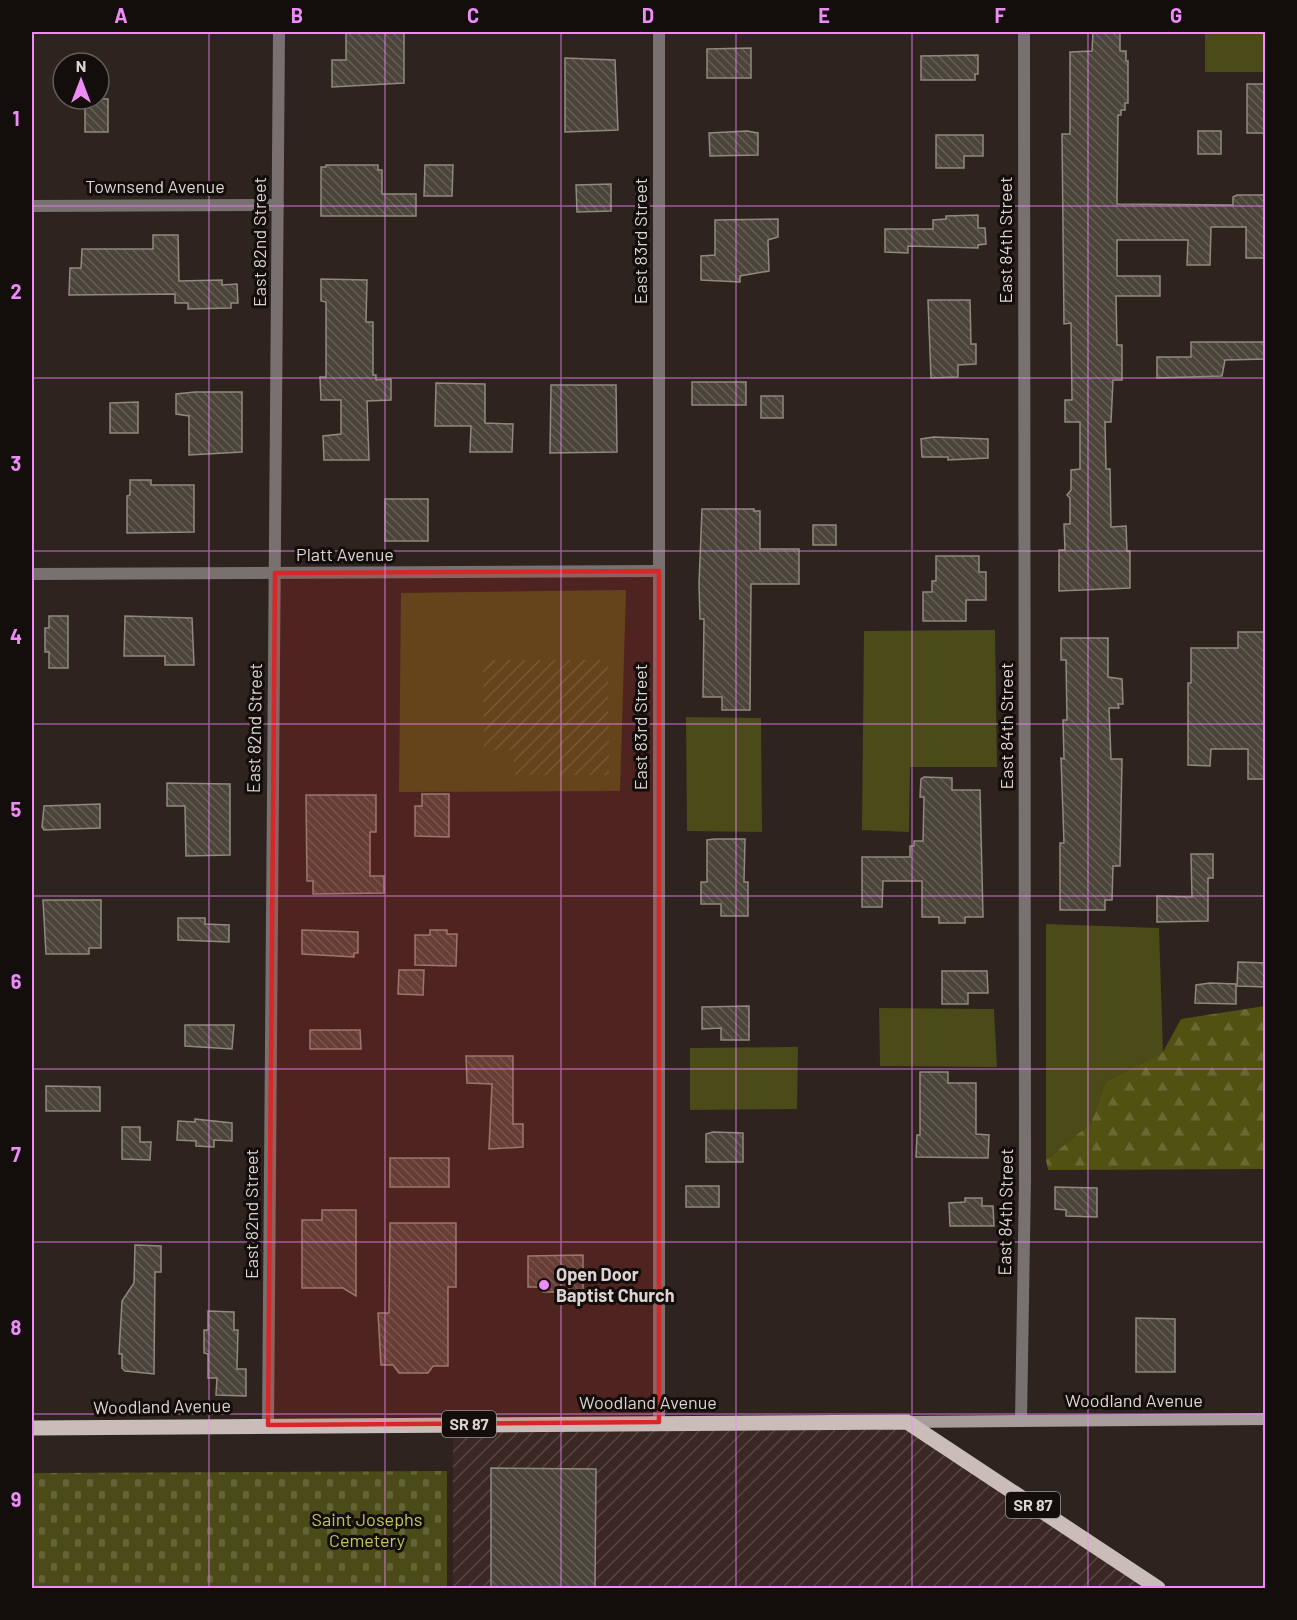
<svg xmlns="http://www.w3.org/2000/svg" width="1297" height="1620" viewBox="0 0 1297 1620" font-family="Barlow,sans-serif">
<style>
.industrial{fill:url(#industrial-furrows)}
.grass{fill:#4a4b18}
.forest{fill:url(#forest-firs)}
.cemetery{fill:url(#cemetery-stones)}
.garden{fill:url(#garden-furrows)}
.building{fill:url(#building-back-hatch);stroke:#91897e;stroke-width:1.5}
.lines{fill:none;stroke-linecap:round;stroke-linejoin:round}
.minor{stroke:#78716f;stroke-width:12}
.secondary{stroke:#a69c99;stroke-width:12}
.primary{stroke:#cabdb9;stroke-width:15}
.marked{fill:#d62828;fill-opacity:0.2;stroke:#d62828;stroke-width:4.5;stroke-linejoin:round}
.grid{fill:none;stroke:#ee8bf8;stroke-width:1.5;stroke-opacity:0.55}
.poi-dot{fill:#ee8bf8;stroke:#130e0b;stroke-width:2}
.labels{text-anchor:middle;stroke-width:6;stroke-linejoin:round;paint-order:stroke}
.shield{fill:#130e0b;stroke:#a09996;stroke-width:1.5}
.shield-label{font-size:16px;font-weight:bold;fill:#dcd4d1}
.street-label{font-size:18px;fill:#dcd4d1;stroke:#130e0b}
.poi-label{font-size:18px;font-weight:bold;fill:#dcd4d1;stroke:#130e0b;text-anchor:start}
.park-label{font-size:18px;fill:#c5c858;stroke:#130e0b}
.neatline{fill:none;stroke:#ee8bf8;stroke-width:2}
.grid-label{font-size:20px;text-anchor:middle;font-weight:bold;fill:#ee8bf8}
</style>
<defs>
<pattern id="industrial-furrows" width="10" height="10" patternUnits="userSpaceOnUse" patternTransform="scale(1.5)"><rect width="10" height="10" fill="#3b2824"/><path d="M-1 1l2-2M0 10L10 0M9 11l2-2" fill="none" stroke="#574643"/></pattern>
<pattern id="forest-firs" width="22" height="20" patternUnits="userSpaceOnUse" patternTransform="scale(1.5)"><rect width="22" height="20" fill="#515212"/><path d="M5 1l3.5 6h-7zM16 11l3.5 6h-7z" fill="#696a33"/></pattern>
<pattern id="cemetery-stones" width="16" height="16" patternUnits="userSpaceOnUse" patternTransform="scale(1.5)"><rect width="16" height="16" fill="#4a4b18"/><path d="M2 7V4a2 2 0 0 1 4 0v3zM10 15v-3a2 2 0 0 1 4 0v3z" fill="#646439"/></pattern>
<pattern id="garden-furrows" width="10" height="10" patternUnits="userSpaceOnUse" patternTransform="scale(1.5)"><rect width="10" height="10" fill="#4a4b18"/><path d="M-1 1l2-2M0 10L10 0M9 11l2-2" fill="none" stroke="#646439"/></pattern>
<pattern id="building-back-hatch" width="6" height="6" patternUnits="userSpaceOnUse" patternTransform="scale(1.5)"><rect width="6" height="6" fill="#4b443a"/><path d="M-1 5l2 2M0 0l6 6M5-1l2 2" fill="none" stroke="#645e55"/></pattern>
</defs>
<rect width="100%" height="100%" fill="#2e231e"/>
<polygon class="industrial" points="907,1422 1158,1588 453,1588 453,1424"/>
<g class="grass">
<rect x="1205" y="32" width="60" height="40"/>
<polygon points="626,590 620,791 399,792 401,593"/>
<polygon points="995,630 997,767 910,767 909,832 862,830 864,631"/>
<polygon points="686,717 761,718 762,832 687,831"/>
<polygon points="1046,924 1159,928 1163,1052 1105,1082 1091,1123 1046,1160"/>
<polygon points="879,1008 994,1009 997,1067 880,1066"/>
<polygon points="798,1047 797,1109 690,1110 690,1048"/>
</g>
<polygon class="forest" points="1265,1006 1265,1169 1048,1170 1046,1160 1091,1123 1105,1082 1163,1052 1181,1019"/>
<polygon class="cemetery" points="447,1471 447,1588 32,1588 32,1473"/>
<polygon class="garden" points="483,660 608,660 609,775 515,775 513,750 484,750"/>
<g class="building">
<polygon points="346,32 404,32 404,83 332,87 332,60 346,60"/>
<polygon points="1093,32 1120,32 1120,51 1126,51 1126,61 1128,61 1128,103 1125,103 1125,110 1121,110 1121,115 1118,115 1117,204 1233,205 1233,197 1237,195 1266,195 1266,258 1246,258 1246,227 1211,227 1210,265 1187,265 1188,240 1117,240 1117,276 1160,276 1160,296 1116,296 1117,345 1122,345 1122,380 1113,380 1111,422 1105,422 1106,469 1110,469 1111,527 1126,526 1127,551 1130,551 1130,588 1059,591 1059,550 1065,550 1064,524 1070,524 1070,498 1067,495 1071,490 1071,470 1080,469 1080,422 1065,422 1065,400 1072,400 1071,323 1064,324 1062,134 1070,134 1070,52 1092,51"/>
<polygon points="751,48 751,78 707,78 707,49"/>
<polygon points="978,55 978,74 975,74 975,80 921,80 921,56"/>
<polygon points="565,58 615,60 618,130 565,132"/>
<rect x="1247" y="84" width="19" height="49"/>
<rect x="85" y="99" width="23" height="33"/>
<polygon points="747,131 758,133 758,155 710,156 709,133"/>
<rect x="1198" y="131" width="23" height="23"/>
<polygon points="936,135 983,135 983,156 964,156 964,168 936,168"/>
<polygon points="326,165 378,165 378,170 382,170 382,194 416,194 416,216 321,216 321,167 326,167"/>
<polygon points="425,165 453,165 452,196 424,196"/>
<polygon points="611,184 611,211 577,212 576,185"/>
<polygon points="978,215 978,228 985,228 986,244 978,245 978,248 908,246 908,253 885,252 885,229 933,229 933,220 946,219 946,216"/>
<polygon points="778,219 778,237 768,240 769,271 740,276 740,282 701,280 701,256 715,255 715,220"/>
<polygon points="153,235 178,235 179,281 222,280 222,285 237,284 238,303 231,303 231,308 188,309 188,303 175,303 175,294 69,295 70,268 81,268 82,249 153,249"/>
<polygon points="321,279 367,280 366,322 373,322 373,375 376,375 376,380 391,379 391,400 367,401 369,460 324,460 323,436 341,434 341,400 321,400 320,377 326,377 326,302 321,301"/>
<polygon points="928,300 970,300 971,344 976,344 976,364 958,365 958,377 931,378"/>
<polygon points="1191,342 1266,342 1266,359 1225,360 1222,376 1157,378 1157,357 1191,357"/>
<rect x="692" y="382" width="54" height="23"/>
<polygon points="436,383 485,384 485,423 513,424 512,452 470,452 471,426 435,426"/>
<polygon points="551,385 616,385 617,452 550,453"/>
<polygon points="195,392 242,392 242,452 189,455 189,416 176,414 176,394"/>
<rect x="761" y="396" width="22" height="22"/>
<polygon points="138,402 138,433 110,433 110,403"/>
<polygon points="934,437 988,439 988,458 948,460 948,457 922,457 921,439"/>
<polygon points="130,480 151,480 151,485 194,485 194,532 127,533 127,496 130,495"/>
<rect x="385" y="499" width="43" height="42"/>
<polygon points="702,509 754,509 754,511 760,511 760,549 799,549 799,584 751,584 750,710 722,710 722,697 703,697 704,619 700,619 699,584"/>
<rect x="813" y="525" width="23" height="20"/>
<polygon points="936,556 979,556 979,572 986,572 986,600 966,600 966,621 923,621 923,592 932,592 932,581 936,581"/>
<polygon points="49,616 68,616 68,668 49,668 49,652 45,652 45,628 49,628"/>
<polygon points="125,616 192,618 194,665 165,665 165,656 124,656"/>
<polygon points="1238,632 1266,632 1266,779 1248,779 1248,749 1211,749 1210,766 1188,765 1188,683 1191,683 1191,648 1238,648"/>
<polygon points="1061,638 1108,638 1108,677 1122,679 1123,704 1118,704 1119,708 1109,708 1111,759 1122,759 1120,866 1113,866 1112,900 1105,900 1105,910 1060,910 1060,843 1064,843 1061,758 1064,759 1063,720 1067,720 1066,660 1061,660"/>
<polygon points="924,777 952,778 952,790 980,790 983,917 965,917 965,923 939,923 939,917 922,917 922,881 883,881 882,907 862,907 862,857 910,857 910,846 914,846 914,841 923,841 924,797 920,797 921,779"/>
<polygon points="167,783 230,784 230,855 186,856 185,806 167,806"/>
<polygon points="422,794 449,794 449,837 415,836 415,806 422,806"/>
<polygon points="306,795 376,795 376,832 370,832 370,876 384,876 384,893 313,894 313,881 307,881"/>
<polygon points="100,804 100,828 44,830 42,827 44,806"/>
<polygon points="715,839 745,839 744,882 748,882 748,916 721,916 721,904 701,904 701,882 707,882 707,840"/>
<polygon points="1191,854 1213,854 1213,878 1208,878 1208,921 1157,922 1157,896 1192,897"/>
<polygon points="43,900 101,900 101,948 89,948 89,954 46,954"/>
<polygon points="178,918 205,918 205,924 229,925 229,942 178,940"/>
<polygon points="302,930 358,932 358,953 354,953 354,957 302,954"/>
<polygon points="430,930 447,930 447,934 457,934 456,966 415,965 415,935 430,935"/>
<polygon points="1238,962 1266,963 1266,987 1237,986"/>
<polygon points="399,970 424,970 423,995 398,994"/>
<polygon points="942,971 987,971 988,993 968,993 968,1004 942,1004"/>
<polygon points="1210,983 1236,984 1236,1004 1195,1003 1196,985"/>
<polygon points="749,1006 749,1040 721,1040 721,1028 702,1029 702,1007"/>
<polygon points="185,1025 234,1025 232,1049 185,1046"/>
<polygon points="310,1030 360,1030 361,1049 310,1049"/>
<polygon points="466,1056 513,1056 513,1124 523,1124 523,1147 489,1149 492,1084 467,1083"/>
<polygon points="920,1072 948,1072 948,1083 976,1083 976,1134 989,1135 988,1158 916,1157 917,1135 920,1135"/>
<polygon points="46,1086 100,1087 100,1111 46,1111"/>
<polygon points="195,1119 232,1123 232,1141 214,1140 214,1147 196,1146 196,1141 177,1140 178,1121 195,1122"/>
<polygon points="122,1127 140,1127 140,1142 151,1142 150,1160 122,1159"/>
<polygon points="713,1132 743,1133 743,1162 706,1162 706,1134"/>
<rect x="390" y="1158" width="59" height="29"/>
<rect x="686" y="1186" width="33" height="21"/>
<polygon points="1055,1187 1097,1188 1097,1217 1066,1216 1066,1210 1055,1209"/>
<polygon points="965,1198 982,1198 982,1206 993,1206 994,1226 950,1226 949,1203 965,1202"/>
<polygon points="322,1210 356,1210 356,1296 343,1288 302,1288 302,1220 322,1220"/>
<polygon points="390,1223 456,1223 456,1287 448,1287 448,1366 433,1366 428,1373 399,1373 393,1365 381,1365 378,1313 389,1313"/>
<polygon points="135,1245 161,1246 161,1272 155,1272 154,1374 125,1371 122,1368 122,1354 119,1354 122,1301 134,1283"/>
<polygon points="583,1255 583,1292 543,1292 543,1287 528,1287 528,1256"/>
<polygon points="208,1311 234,1312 234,1330 238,1330 237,1369 246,1369 246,1396 216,1395 217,1378 208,1378 208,1354 204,1353 204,1330 208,1330"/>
<polygon points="1136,1318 1175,1319 1175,1372 1136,1372"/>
<polygon points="491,1468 596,1469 595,1588 491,1588"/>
</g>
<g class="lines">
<g class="minor">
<polyline points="659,32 659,1422"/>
<polyline points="32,206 278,205"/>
<polyline points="32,574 659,571"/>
<polyline points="1021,1421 1025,1179 1024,32"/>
<polyline points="268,1425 279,32"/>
</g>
<polyline class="secondary" points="907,1422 1266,1419"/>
<polyline class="primary" points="32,1428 907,1422 1158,1588"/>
</g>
<path class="marked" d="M659,571V1422L268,1425L275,573Z"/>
<path class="grid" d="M209,32V1588M385,32V1588M561,32V1588M736,32V1588M912,32V1588M1088,32V1588M32,206H1266M32,378H1266M32,551H1266M32,724H1266M32,896H1266M32,1069H1266M32,1242H1266M32,1414H1266"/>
<circle class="poi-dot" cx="544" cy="1285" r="6"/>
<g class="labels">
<g class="shield">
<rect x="442" y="1411" width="54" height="26" rx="4.5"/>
<rect x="1006" y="1492" width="54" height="26" rx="4.5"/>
</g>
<g class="shield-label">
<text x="469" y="1430">SR 87</text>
<text x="1033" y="1511">SR 87</text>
</g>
<g class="street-label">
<text x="155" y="193">Townsend Avenue</text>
<text transform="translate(1006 240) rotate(-90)" y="6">East 84th Street</text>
<text transform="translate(641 241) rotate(-90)" y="6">East 83rd Street</text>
<text transform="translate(260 242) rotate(-90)" y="6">East 82nd Street</text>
<text x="345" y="561">Platt Avenue</text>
<text transform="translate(1007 726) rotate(-90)" y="6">East 84th Street</text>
<text transform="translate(641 727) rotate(-90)" y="6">East 83rd Street</text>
<text transform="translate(255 728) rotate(-89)" y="6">East 82nd Street</text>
<text transform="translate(1006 1212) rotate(-89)" y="6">East 84th Street</text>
<text transform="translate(252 1214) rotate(-90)" y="6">East 82nd Street</text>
<text x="1134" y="1407">Woodland Avenue</text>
<text x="648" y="1409">Woodland Avenue</text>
<text transform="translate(162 1407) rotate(-1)" y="6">Woodland Avenue</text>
</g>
<g class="poi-label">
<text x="556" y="1281">Open Door<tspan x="556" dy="21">Baptist Church</tspan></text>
</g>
<g class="park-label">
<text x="367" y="1526">Saint Josephs<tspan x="367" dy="21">Cemetery</tspan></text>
</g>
</g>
<rect width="1297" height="1620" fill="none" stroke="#130e0b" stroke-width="66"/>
<g transform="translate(81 81)"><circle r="28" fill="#130e0b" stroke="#635d5a" stroke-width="1.5"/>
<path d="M0-4.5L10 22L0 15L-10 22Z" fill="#ee8bf8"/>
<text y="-9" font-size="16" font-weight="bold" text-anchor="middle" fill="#dcd4d1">N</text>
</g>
<rect x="33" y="33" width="1231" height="1554" class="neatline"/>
<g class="grid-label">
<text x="121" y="23">A</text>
<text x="297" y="23">B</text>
<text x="473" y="23">C</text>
<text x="648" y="23">D</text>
<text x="824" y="23">E</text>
<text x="1000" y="23">F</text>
<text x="1176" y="23">G</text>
<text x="16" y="126">1</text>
<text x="16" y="299">2</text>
<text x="16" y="471">3</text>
<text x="16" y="644">4</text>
<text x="16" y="817">5</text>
<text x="16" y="989">6</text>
<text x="16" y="1162">7</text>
<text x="16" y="1335">8</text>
<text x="16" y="1507">9</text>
</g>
</svg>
